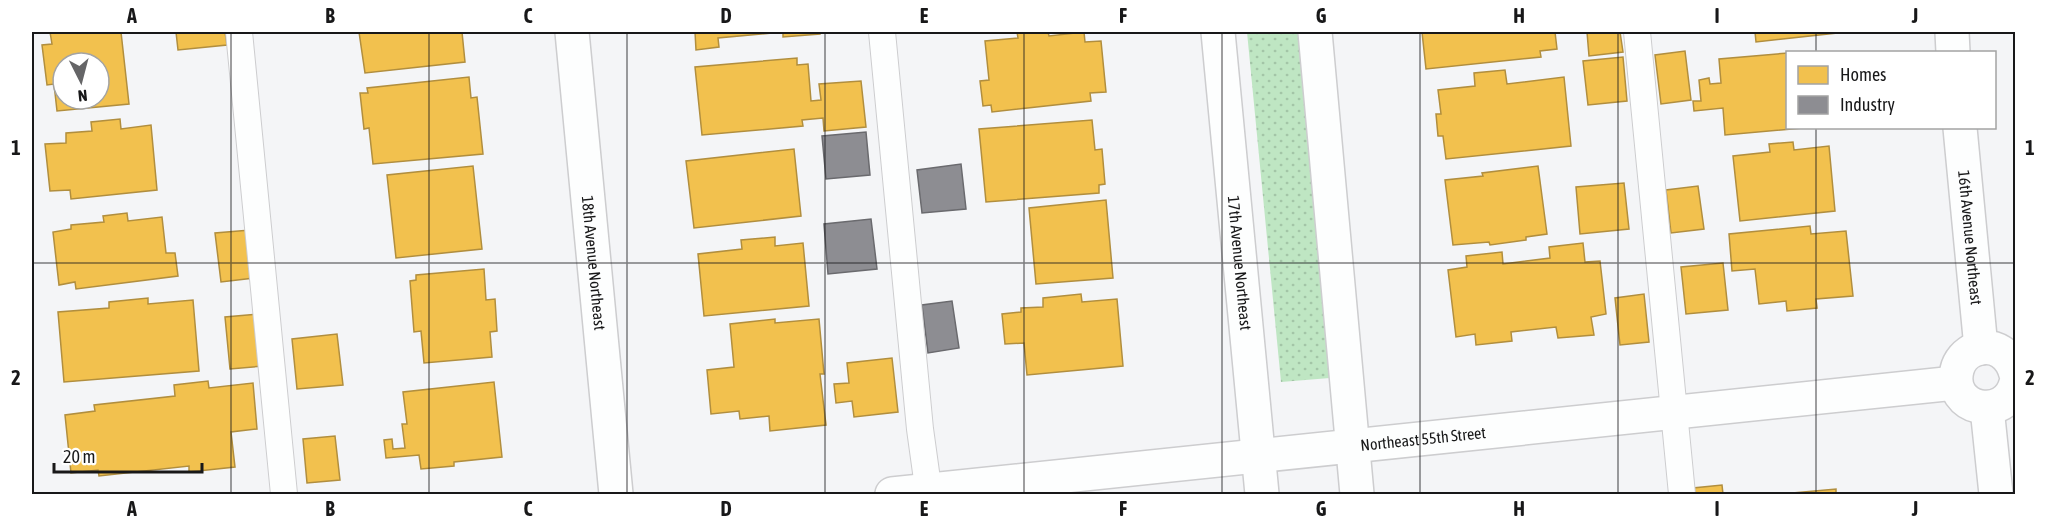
<svg xmlns="http://www.w3.org/2000/svg" width="2047" height="526" viewBox="0 0 2047 526" font-family="'Asap Condensed',sans-serif">
<style>
.grass{fill:url(#grass-dots)}
.homes{fill:#f2c14e;stroke:#b18e3e;stroke-width:1.5;fill-rule:evenodd}
.industry{fill:#8d8d92;stroke:#6a6a6e;stroke-width:1.5}
.lines{fill:none;stroke-linecap:round;stroke-linejoin:round}
.lane-casing{stroke:#cdcdcf;stroke-width:28}
.street-casing{stroke:#cdcdcf;stroke-width:36}
.lane{stroke:#fdfefe;stroke-width:26}
.street{stroke:#fdfefe;stroke-width:33}
.grid{fill:none;stroke:#181819;stroke-width:1.5;stroke-opacity:0.55}
.labels{text-anchor:middle;stroke-width:6;stroke-linejoin:round;paint-order:stroke}
.street-label{font-size:16px;fill:#181819;stroke:#fff}
.neatline{fill:none;stroke:#181819;stroke-width:2}
.grid-label{font-size:20px;text-anchor:middle;font-weight:bold;fill:#181819}
</style>
<defs>
<pattern id="grass-dots" width="8" height="8" patternUnits="userSpaceOnUse" patternTransform="scale(1.5)"><rect width="8" height="8" fill="#bfe6c3"/><path d="M2 2h.1M6 6h.1" fill="none" stroke="#a3c5a7" stroke-width="1.8" stroke-linecap="round"/></pattern>
</defs>
<rect width="100%" height="100%" fill="#f4f5f7"/>
<polygon class="grass" points="1247,32 1309,32 1342,377 1281,382"/>
<g class="homes">
<path d="M50,32H121L129,104L57,111L54,84L47,85L42,45L52,44ZM63,63H99V99H63Z"/>
<polygon points="176,32 225,32 227,45 178,50"/>
<polygon points="359,32 462,32 465,62 365,73"/>
<polygon points="695,32 820,32 820,34 783,37 783,32 718,38 719,47 696,50"/>
<polygon points="1017,32 1048,32 1049,36 1084,32 1085,42 1101,41 1106,92 1090,93 1091,101 992,112 991,105 983,106 980,81 989,80 985,41 1018,38"/>
<polygon points="1422,32 1555,32 1557,49 1540,51 1541,57 1426,69"/>
<polygon points="1587,32 1620,32 1623,52 1589,56"/>
<polygon points="1742,32 1837,32 1837,33 1756,42 1755,32 1742,33"/>
<polygon points="1685,51 1691,100 1661,104 1655,55"/>
<polygon points="1788,53 1788,128 1803,128 1725,135 1723,108 1694,111 1693,101 1701,101 1699,80 1709,78 1710,84 1721,83 1719,59"/>
<polygon points="1623,57 1627,101 1588,105 1583,61"/>
<polygon points="797,58 797,65 808,64 811,101 821,100 819,84 861,81 866,127 824,131 823,118 802,120 803,126 702,135 695,67"/>
<polygon points="1505,70 1507,84 1564,77 1571,146 1446,159 1443,136 1438,136 1436,114 1441,114 1438,90 1475,86 1474,73"/>
<polygon points="469,77 471,98 477,97 483,154 373,164 369,128 364,129 360,93 368,93 367,88"/>
<polygon points="120,119 121,129 151,125 157,190 71,199 70,190 50,191 45,144 66,143 66,133 92,131 91,122"/>
<polygon points="1092,120 1095,150 1102,149 1105,184 1099,185 1099,193 986,202 979,129"/>
<polygon points="1793,142 1794,150 1829,146 1835,211 1740,221 1733,156 1770,152 1769,144"/>
<polygon points="794,149 801,216 694,228 686,161"/>
<polygon points="473,166 482,249 396,258 387,175"/>
<polygon points="1538,166 1547,234 1526,237 1526,240 1490,245 1489,242 1453,245 1445,180 1483,176 1482,173"/>
<polygon points="1624,183 1629,229 1580,234 1576,187"/>
<polygon points="1698,186 1704,229 1671,233 1666,190"/>
<polygon points="1106,200 1113,278 1036,284 1029,208"/>
<polygon points="127,213 128,221 162,217 166,253 175,253 178,276 76,289 75,282 59,285 53,232 71,229 71,225 104,222 103,216"/>
<polygon points="1810,226 1811,234 1846,231 1853,296 1816,299 1817,308 1787,311 1786,301 1759,304 1755,269 1732,271 1729,234"/>
<polygon points="250,230 254,278 221,282 215,233"/>
<polygon points="775,237 775,246 803,243 809,306 704,316 698,254 742,249 741,240"/>
<polygon points="1583,243 1585,262 1600,261 1606,314 1591,317 1594,335 1558,338 1556,327 1511,332 1512,341 1476,345 1475,334 1456,337 1448,270 1467,267 1466,256 1502,252 1503,264 1550,258 1549,247"/>
<polygon points="1723,263 1728,310 1686,314 1681,267"/>
<polygon points="484,269 486,300 495,299 497,331 490,332 492,357 424,363 421,331 414,332 410,281 416,280 416,275"/>
<polygon points="1081,294 1082,302 1117,299 1123,366 1027,375 1024,343 1005,344 1002,314 1021,312 1021,308 1043,307 1043,298"/>
<polygon points="1644,294 1649,342 1620,345 1615,298"/>
<polygon points="148,298 148,304 193,300 199,371 64,382 58,312 109,308 109,302"/>
<polygon points="258,314 263,366 230,369 225,317"/>
<polygon points="775,319 775,323 819,319 824,374 820,374 826,425 770,431 769,416 740,419 739,411 711,414 707,370 734,367 730,324"/>
<polygon points="337,334 343,385 297,389 292,339"/>
<polygon points="892,358 898,412 854,417 852,401 836,403 834,384 849,383 847,363"/>
<polygon points="208,381 209,388 253,383 257,429 231,432 235,467 189,472 189,466 99,476 98,470 71,473 65,415 95,411 94,405 175,396 174,385"/>
<polygon points="494,382 502,457 454,462 454,466 421,469 419,455 386,458 384,440 392,439 393,449 405,448 402,424 407,424 403,392"/>
<polygon points="335,436 340,480 307,483 303,439"/>
<polygon points="1722,485 1723,494 1694,494 1693,488"/>
<polygon points="1836,489 1836,494 1781,494"/>
</g>
<g class="industry">
<polygon points="866,132 870,175 826,179 822,136"/>
<polygon points="961,164 966,209 922,213 917,170"/>
<polygon points="871,219 877,269 828,274 824,224"/>
<polygon points="952,301 959,348 928,353 922,305"/>
</g>
<g class="lines">
<g class="lane-casing">
<g id="lane">
<polyline points="239,32 284,494"/>
<polyline points="882,32 920,429 929,494"/>
<polyline points="1637,32 1682,494"/>
</g>
</g>
<g class="street-casing">
<g id="street">
<path id="s1" d="M572,32L616,494"/>
<path id="s2" d="M1218,32L1262,494"/>
<polyline points="1315,32 1357,494"/>
<polyline points="1952,32 1953,52"/>
<path id="s3" d="M1960,128L1981,348"/>
<path d="M2016,374C2011,355 1995,342 1974,350C1966,353 1959,361 1957,370C1947,410 2006,423 2016,383"/>
<polyline points="1987,408 1996,494"/>
<path id="s4" d="M892,494L1955,383"/>
</g>
</g>
<use href="#lane" class="lane"/>
<use href="#street" class="street"/>
</g>
<path class="grid" d="M231,32V494M429,32V494M627,32V494M825,32V494M1024,32V494M1222,32V494M1420,32V494M1618,32V494M1816,32V52M1816,128V494M32,263H2016"/>
<g class="labels">
<g class="street-label">
<text dy="6" stroke="none"><textPath href="#s3" startOffset="110">16th Avenue Northeast</textPath></text>
<text dy="6" stroke="none"><textPath href="#s1" startOffset="232">18th Avenue Northeast</textPath></text>
<text dy="6" stroke="none"><textPath href="#s2" startOffset="232">17th Avenue Northeast</textPath></text>
<text dy="6" stroke="none"><textPath href="#s4" startOffset="534">Northeast 55th Street</textPath></text>
</g>
</g>
<rect width="2047" height="526" fill="none" stroke="#ffffff" stroke-width="66"/>
<rect x="1786" y="51" width="210" height="78" fill="#ffffff" stroke="#a3a3a3" stroke-width="1.5"/>
<rect x="1798" y="66" width="30" height="18" fill="#f2c14e" stroke="#a3a3a3" stroke-width="1.5"/>
<text x="1840" y="81" font-size="18" fill="#181819">Homes</text>
<rect x="1798" y="96" width="30" height="18" fill="#8d8d92" stroke="#a3a3a3" stroke-width="1.5"/>
<text x="1840" y="111" font-size="18" fill="#181819">Industry</text>
<g transform="translate(81 81) rotate(174)"><circle r="28" fill="#ffffff" stroke="#a3a3a3" stroke-width="1.5"/>
<path d="M0-4.5L10 22L0 15L-10 22Z" fill="#656567"/>
<text y="-9" font-size="16" font-weight="bold" text-anchor="middle" fill="#181819">N</text>
</g>
<path d="M54 463v9h148v-9" fill="none" stroke="#181819" stroke-width="3"/>
<text x="63" y="463" font-size="18" fill="#181819" stroke="#ffffff" stroke-width="4.5" paint-order="stroke">20 m</text>
<rect x="33" y="33" width="1981" height="460" class="neatline"/>
<g class="grid-label">
<text x="132" y="23">A</text>
<text x="330" y="23">B</text>
<text x="528" y="23">C</text>
<text x="726" y="23">D</text>
<text x="924" y="23">E</text>
<text x="1123" y="23">F</text>
<text x="1321" y="23">G</text>
<text x="1519" y="23">H</text>
<text x="1717" y="23">I</text>
<text x="1915" y="23">J</text>
<text x="16" y="155">1</text>
<text x="2030" y="155">1</text>
<text x="16" y="385">2</text>
<text x="2030" y="385">2</text>
<text x="132" y="516">A</text>
<text x="330" y="516">B</text>
<text x="528" y="516">C</text>
<text x="726" y="516">D</text>
<text x="924" y="516">E</text>
<text x="1123" y="516">F</text>
<text x="1321" y="516">G</text>
<text x="1519" y="516">H</text>
<text x="1717" y="516">I</text>
<text x="1915" y="516">J</text>
</g>
</svg>
